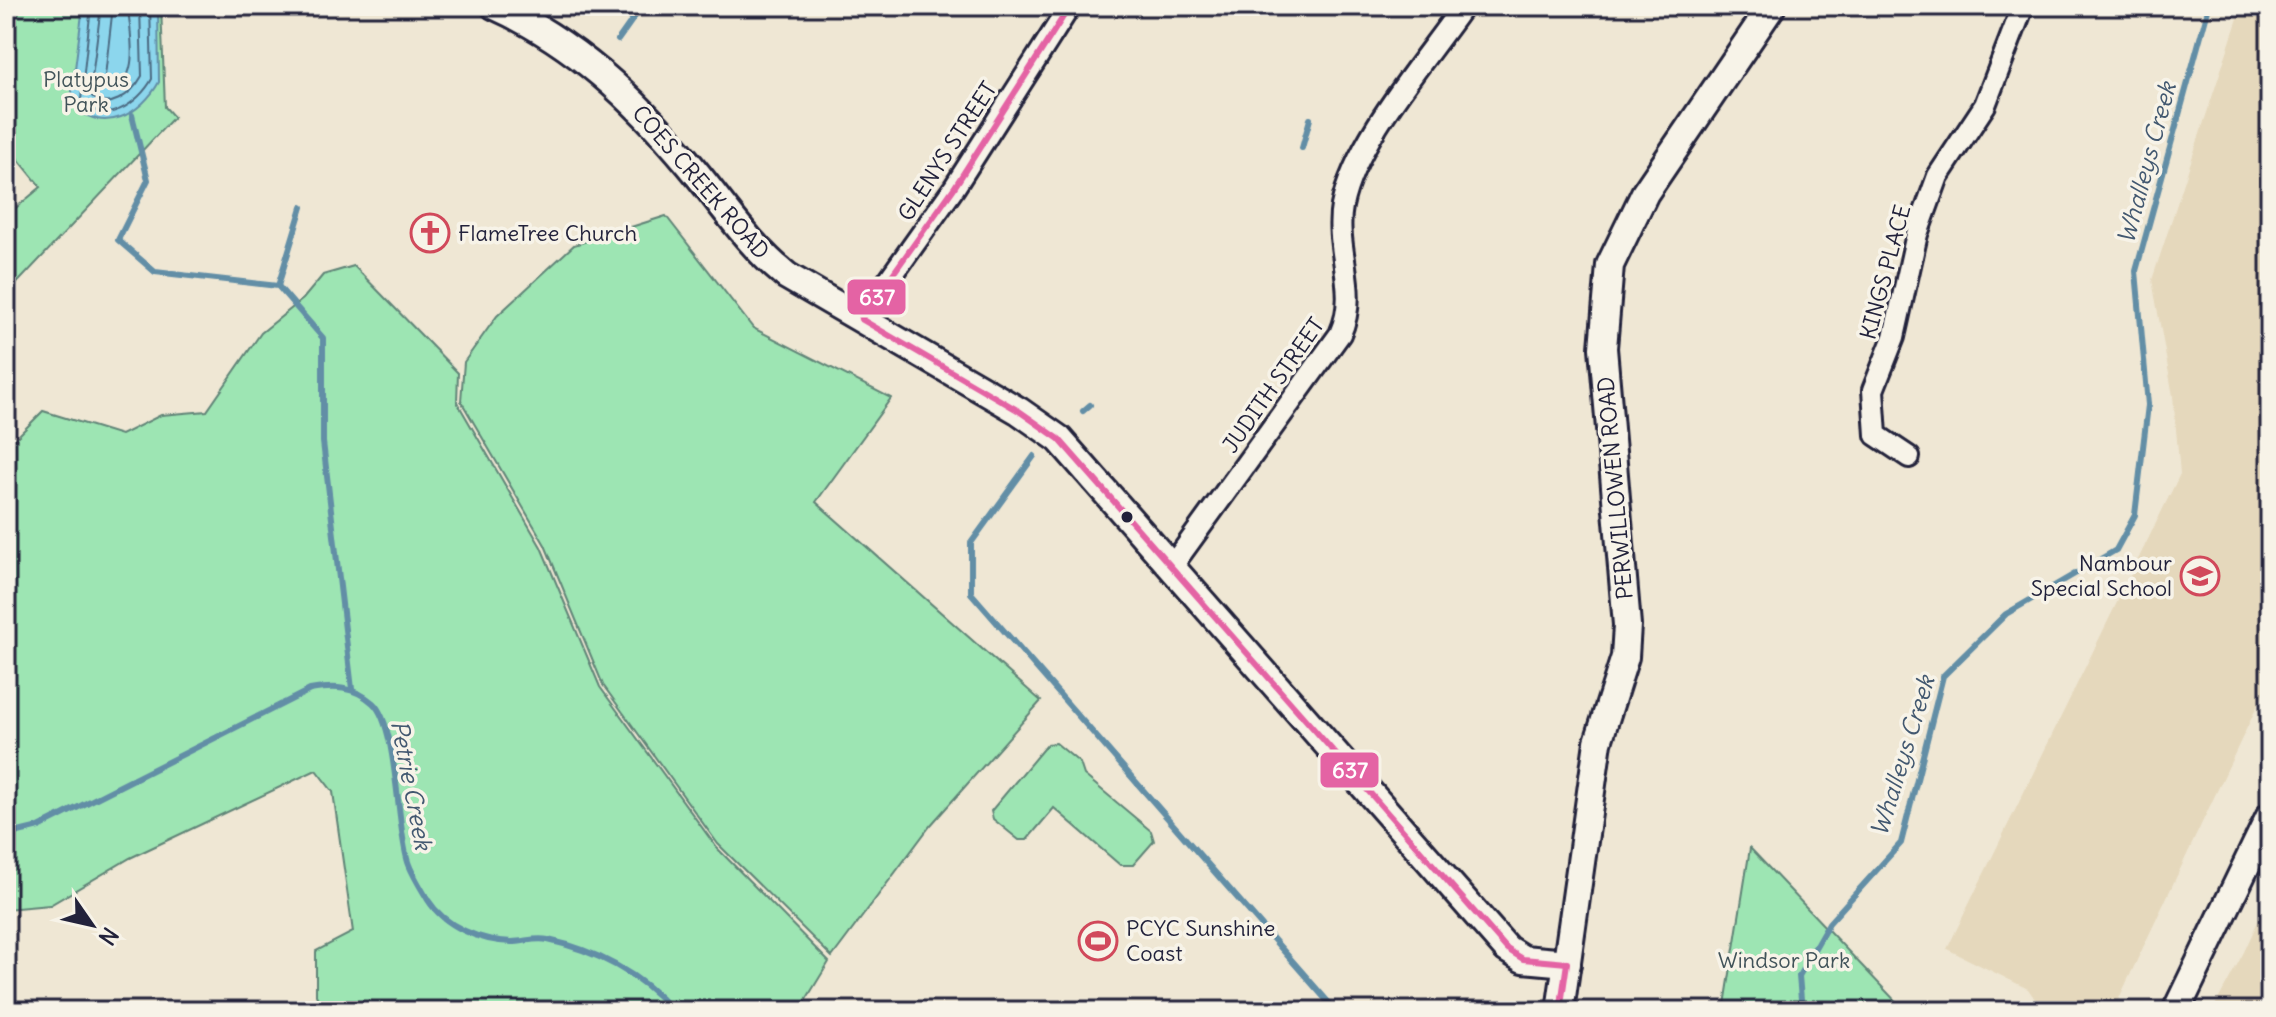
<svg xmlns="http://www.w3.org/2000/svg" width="2276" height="1017" viewBox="0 0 2276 1017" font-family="Delius,sans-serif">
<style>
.built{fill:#e5d8bc}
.green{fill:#9de5b3;stroke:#608477;stroke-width:2}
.water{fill:#8cd6ed;stroke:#628ea6;stroke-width:2}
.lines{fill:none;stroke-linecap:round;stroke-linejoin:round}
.shore{stroke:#4c6a82;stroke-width:2}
.stream{stroke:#628ea6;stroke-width:6}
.minor-casing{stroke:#22223b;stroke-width:26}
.tertiary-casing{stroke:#22223b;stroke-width:32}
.minor{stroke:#f7f3e8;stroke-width:20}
.tertiary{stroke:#f7f3e8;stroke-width:26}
.bus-1-casing{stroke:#f7f3e8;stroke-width:12}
.bus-1{stroke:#e463a4;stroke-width:6}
.bus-dot{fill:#22223b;stroke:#f7f3e8;stroke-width:3}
.labels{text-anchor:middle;stroke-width:7;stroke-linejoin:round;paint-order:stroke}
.park-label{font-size:22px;fill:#415359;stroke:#f7f3e8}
.street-label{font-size:22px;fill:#22223b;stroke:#f7f3e8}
.poi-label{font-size:22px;fill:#22223b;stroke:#f7f3e8;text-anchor:start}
.water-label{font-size:24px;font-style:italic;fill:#425870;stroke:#f7f3e8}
.line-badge{stroke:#f7f3e8;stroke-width:3}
.badge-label{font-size:22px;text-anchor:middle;font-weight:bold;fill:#fff}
</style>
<rect width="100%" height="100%" fill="#efe7d4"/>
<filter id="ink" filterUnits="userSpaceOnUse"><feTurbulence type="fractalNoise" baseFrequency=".0125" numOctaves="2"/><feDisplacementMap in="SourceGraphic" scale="16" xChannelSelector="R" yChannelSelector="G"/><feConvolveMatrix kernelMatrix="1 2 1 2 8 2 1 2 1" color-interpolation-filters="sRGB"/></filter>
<g filter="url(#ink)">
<g class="built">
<polygon points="2242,6 2270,6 2270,679 2113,1011 2043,1011 2028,989 1947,949 2180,474 2173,396 2152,280"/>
<polygon points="2270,895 2270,1011 2212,1011 2244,952"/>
</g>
<g class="green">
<polygon points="6,6 161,6 165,107 174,117 6,295 6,216 41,187 6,144"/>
<polygon points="666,216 753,328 891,398 816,502 1041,701 930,826 832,957 718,844 603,685 545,545 461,401 464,362 497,316 574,245"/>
<polygon points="354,266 458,373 457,402 541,547 600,687 717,848 829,962 799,1011 324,1011 316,995 316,951 353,932 333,792 316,770 130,858 50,905 6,909 6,448 43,411 121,435 161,415 207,411 261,333 303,299 323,275"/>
<polygon points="1056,743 1080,763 1084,775 1151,831 1154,841 1133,865 1120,865 1054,808 1027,840 1019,840 993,819 991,811 1047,744"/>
<polygon points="1750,848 1905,1011 1724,1011"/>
</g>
<path class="water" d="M83,6H158L159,82C142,113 103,137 73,104L72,92Z"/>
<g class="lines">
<g class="shore">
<path d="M91,6L81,100C103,129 139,103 152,79L150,6"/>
<path d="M101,6L90,94C107,114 132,94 142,76L140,6"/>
<path d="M113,6L104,85L110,89C143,82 129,30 128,6"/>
</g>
<g class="stream">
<polyline points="618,40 642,6"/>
<polyline points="132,115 148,180 118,240 155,272 278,286 323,338 323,442 352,689"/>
<polyline points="1302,148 1310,119"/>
<polyline points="278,286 302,207"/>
<polyline points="1083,411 1090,405"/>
<polyline points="1034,456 971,543 971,593 1336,1011"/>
<path d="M6,835L39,827L310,690C334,686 354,686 373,703C398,726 396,825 408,862C412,874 421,888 428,900C445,927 480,941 512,942C524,942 536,937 548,940C595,950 641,974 673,1011"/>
<polyline points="1802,1011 1799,976 1829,923 1901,843 1943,676 2006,614 2116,550 2135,515 2148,405 2136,271 2209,6"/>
</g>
<g class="minor-casing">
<g id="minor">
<polyline points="861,319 954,188 1070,6"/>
<polyline points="1909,457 1876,435 1873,390 1894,337 1917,234 1938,176 1985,105 2023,6"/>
<path d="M1172,566L1340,334C1360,291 1334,249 1342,206C1355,140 1424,62 1463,6"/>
</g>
</g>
<g class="tertiary-casing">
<g id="tertiary">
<path d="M495,6C573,41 635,99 689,164C721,202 748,245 787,276L1019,411L1059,439L1507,949L1523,959L1567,963"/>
<polyline points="1560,1011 1598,742 1625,657 1627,625 1603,348 1610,265 1645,193 1772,6"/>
<polyline points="2176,1011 2270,816"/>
</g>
</g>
<use href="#minor" class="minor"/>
<use href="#tertiary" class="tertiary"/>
<g class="bus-1-casing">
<polyline id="bus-1" points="1070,6 954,188 861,319 1019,411 1059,439 1507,949 1523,959 1567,963 1560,1011"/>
</g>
<use href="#bus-1" class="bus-1"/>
</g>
</g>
<defs>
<g id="church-ring" transform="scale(2)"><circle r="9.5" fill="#f7f3e8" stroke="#d1495b" stroke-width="1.5"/><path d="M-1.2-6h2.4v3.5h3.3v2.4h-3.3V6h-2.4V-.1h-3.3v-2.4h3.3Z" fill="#d1495b"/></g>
<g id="school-ring" transform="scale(2)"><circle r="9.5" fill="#f7f3e8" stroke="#d1495b" stroke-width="1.5"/><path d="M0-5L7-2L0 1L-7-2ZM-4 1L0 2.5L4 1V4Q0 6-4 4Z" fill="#d1495b"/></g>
<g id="stadium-ring" transform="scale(2)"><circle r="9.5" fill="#f7f3e8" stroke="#d1495b" stroke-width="1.5"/><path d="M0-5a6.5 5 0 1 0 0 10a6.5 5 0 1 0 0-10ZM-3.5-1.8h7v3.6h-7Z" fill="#d1495b"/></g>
</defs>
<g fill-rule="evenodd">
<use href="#church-ring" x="430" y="233"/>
<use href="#school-ring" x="2200" y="576"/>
<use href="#stadium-ring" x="1098" y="941"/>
</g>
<circle class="bus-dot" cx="1127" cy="517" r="7"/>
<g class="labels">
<g class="park-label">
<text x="86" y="87">Platypus<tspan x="86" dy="25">Park</tspan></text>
<text x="1784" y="968">Windsor Park</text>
</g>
<g class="street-label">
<text transform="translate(947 151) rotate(-57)" y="8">GLENYS STREET</text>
<text transform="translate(701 182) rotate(49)" y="8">COES CREEK ROAD</text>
<text transform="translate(1885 272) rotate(-75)" y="8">KINGS PLACE</text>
<text transform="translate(1273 385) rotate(-55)" y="8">JUDITH STREET</text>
<text transform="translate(1615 488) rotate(-95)" y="8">PERWILLOWEN ROAD</text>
</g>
<g class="poi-label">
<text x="458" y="241">FlameTree Church</text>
<text x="2172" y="571" text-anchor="end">Nambour<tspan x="2172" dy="25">Special School</tspan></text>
<text x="1126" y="936">PCYC Sunshine<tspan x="1126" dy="25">Coast</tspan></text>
</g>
<g class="water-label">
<text transform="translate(2147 163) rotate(-75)" y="8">Whalleys Creek</text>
<text transform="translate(1903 756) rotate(-73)" y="8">Whalleys Creek</text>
<text transform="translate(411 785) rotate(79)" y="8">Petrie Creek</text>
</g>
</g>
<g class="line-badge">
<rect x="846" y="278" width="61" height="38" rx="8" fill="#e463a4"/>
<rect x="1319" y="751" width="61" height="38" rx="8" fill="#e463a4"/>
</g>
<g class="badge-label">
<text x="877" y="305">637</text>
<text x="1350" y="778">637</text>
</g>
<rect width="2276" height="1017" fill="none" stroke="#f7f3e8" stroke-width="32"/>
<rect x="16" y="16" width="2244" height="985" fill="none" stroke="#22223b" stroke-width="3" filter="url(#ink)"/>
<g transform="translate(92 925) rotate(124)" stroke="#f7f3e8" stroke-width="6" paint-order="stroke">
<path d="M0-6L14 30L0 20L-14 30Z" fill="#22223b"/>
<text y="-12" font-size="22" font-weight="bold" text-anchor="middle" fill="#22223b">N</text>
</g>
</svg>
